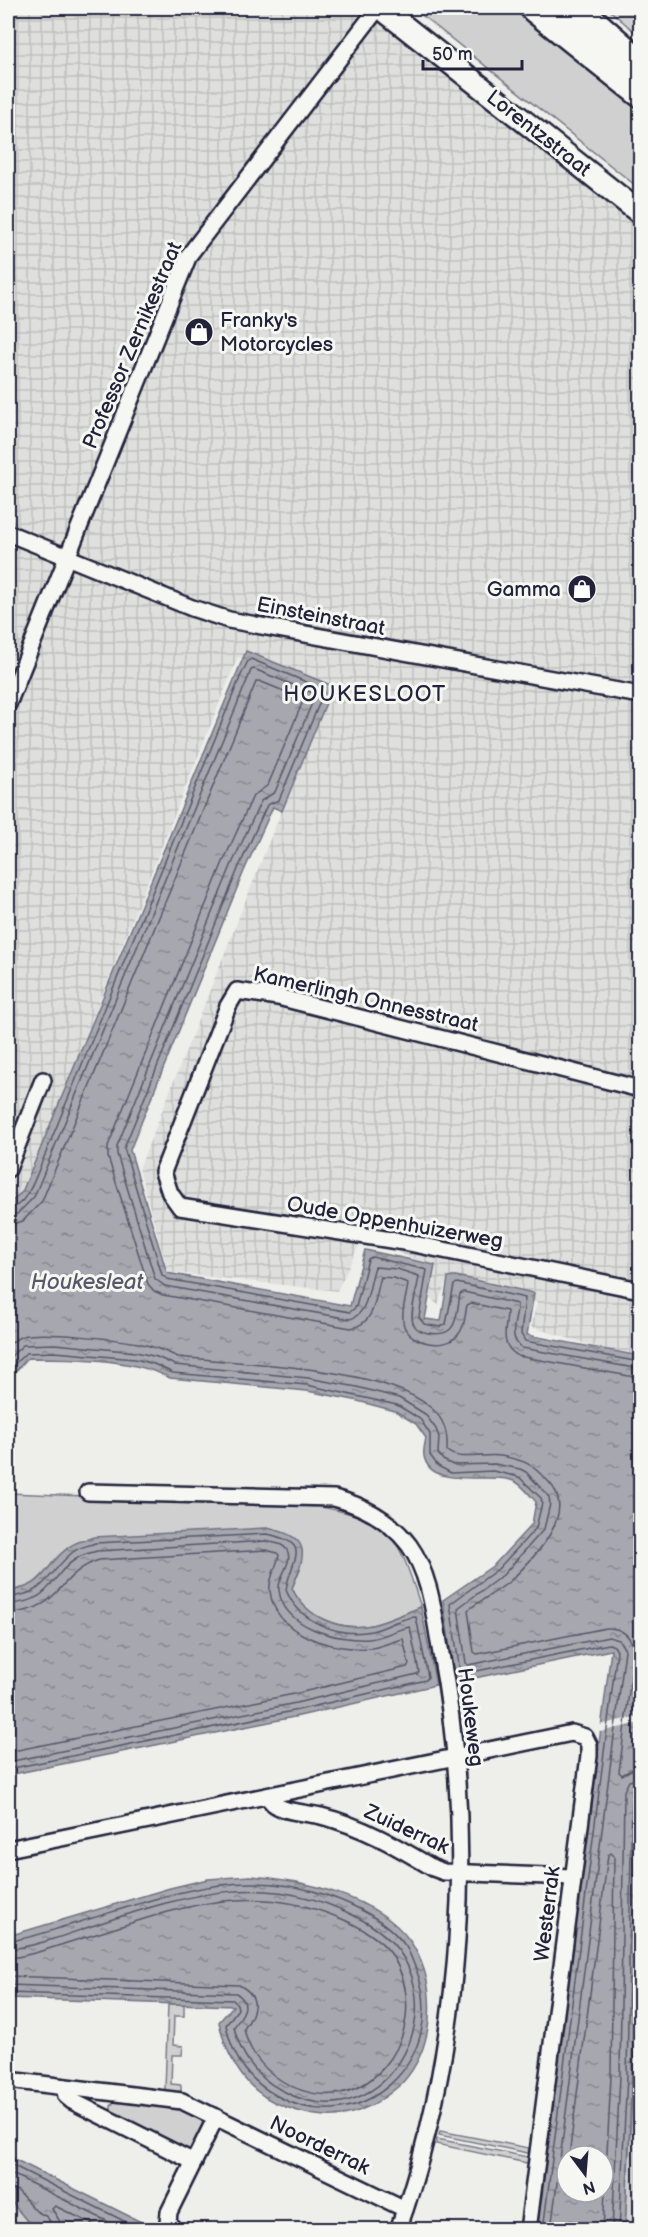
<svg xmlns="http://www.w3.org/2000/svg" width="648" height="2237" viewBox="0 0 648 2237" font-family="'Balsamiq Sans',sans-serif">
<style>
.industrial{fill:url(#industrial-grid)}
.green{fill:#d0d0d1;stroke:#797986;stroke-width:1.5}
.water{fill:url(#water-ripples);stroke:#727281;stroke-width:1.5;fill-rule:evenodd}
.pier{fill:#eeeeeb}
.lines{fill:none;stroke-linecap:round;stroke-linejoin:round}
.shore{stroke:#575769;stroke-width:1.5}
.street-casing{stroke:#22223b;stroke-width:20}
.secondary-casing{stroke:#22223b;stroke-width:26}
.highway-casing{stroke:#22223b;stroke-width:33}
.street{stroke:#f6f6f2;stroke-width:15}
.secondary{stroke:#f6f6f2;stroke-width:21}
.highway{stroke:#f6f6f2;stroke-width:28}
.labels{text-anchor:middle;stroke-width:6;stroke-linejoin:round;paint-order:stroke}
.street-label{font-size:21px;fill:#22223b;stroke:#f6f6f2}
.poi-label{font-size:21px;fill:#22223b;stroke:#f6f6f2;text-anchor:start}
.neighbourhood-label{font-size:22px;letter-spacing:1.5px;fill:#22223b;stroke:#f6f6f2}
.water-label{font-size:22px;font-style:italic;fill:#575769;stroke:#f6f6f2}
</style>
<defs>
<pattern id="industrial-grid" width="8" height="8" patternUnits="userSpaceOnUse" patternTransform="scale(1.5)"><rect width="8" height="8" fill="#dfdfde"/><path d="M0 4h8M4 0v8" fill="none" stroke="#bfbfbf"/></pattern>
<pattern id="water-ripples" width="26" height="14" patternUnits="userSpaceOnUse" patternTransform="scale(1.5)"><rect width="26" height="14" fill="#a7a7af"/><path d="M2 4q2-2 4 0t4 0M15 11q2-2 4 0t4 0" fill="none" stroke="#888890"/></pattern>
</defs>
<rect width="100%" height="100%" fill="#eeeeeb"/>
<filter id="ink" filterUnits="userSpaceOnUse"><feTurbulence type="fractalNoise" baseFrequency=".0167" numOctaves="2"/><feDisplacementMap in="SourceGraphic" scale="12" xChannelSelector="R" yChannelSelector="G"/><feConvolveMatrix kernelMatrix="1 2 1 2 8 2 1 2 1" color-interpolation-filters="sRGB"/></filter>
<g filter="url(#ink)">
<polygon class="industrial" points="8,8 370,8 640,221 640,1360 531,1327 537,1302 446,1282 438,1305 423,1292 429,1266 363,1237 337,1291 168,1272 139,1169 324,703 238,657 100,1000 28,1198 8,1219"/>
<g class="green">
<polygon points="413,8 515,8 640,107 640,189"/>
<polygon points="607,8 640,8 640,37 636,33"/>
<path d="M8,1493L313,1505C333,1510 367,1515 383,1528C404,1545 412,1582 421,1607C405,1613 389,1621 372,1625C340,1632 305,1617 292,1588L300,1569L55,1561C38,1581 34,1588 8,1591Z"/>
<polygon points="640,1723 640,2229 625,2230 633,2077 639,1724"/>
<polygon points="168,2004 184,2004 184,2016 174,2016 173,2045 183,2046 182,2055 172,2055 171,2084 181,2085 181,2094 166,2093 165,2089"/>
<polygon points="116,2099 176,2104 205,2120 207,2124 191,2152 188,2152 111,2113 111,2106"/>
<polygon points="440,2131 529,2148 528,2153 439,2135"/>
<polygon points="437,2139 528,2157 527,2163 436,2144"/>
<polygon points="8,2198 28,2222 43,2229 21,2229 8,2211"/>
</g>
<g class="water">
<path d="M246,651L333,686L282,811L273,807L244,871L130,1150L167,1273L350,1306L365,1250L435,1265L425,1319L441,1321L448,1278L456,1276L534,1293L527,1335L640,1356C640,1647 640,1939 625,2229H537L611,1650L455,1682L443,1600L494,1565L532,1524L536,1502C531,1496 523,1486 516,1482C492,1470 431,1492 424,1456C423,1451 425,1443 426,1438L416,1424L395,1411L354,1400L307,1391L170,1378C132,1358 71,1358 28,1358L8,1379V1205L22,1192L39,1152ZM567,2156H603V2192H567Z"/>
<path d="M267,1528C311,1537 307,1552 292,1588C305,1617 340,1632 372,1625C389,1621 405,1613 421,1607L436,1685L299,1716L8,1775V1591C50,1586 42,1564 72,1545C78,1541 87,1540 94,1537Z"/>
<path d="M250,1876C301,1879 379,1897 410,1941C438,1982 436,2045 403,2082C397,2088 389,2094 382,2099C369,2108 351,2115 335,2116C318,2117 302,2113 286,2107C248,2095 227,2060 219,2022L233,2006L8,1998V1936L170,1888L208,1879Z"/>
<polygon points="8,2156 149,2226 155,2229 43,2229 28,2222 8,2198"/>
</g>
<polygon class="pier" points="640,1716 640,1723 600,1732 599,1725"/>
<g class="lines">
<g class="shore">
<path d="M8,1209C29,1206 37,1171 45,1155L241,675L248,661L251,659L323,689L324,692L279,800L267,805L238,869L124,1148L162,1275L167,1279L350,1312L356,1307L368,1259L372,1257L427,1270L419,1317L424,1324L440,1327L446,1324L454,1285L457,1283L525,1298L521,1334L525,1341L640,1362"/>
<path d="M8,1216L17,1214L34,1197L248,678L251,670L254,669L313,693L315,696L275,792L261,801L231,866L117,1146V1154L155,1279L165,1286L350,1319C369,1314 369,1283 375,1267L397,1269L419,1276C418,1288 409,1313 413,1323C416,1330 421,1332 428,1333C458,1338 456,1318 460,1294L464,1292L517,1304C518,1319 506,1337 522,1348L640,1369"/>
<path d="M8,1225L23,1221L42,1201L256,682L259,681L301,698L303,701L268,785L253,796L223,862L108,1146V1157L148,1284L154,1291L163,1295L351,1328C376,1324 375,1296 381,1277L394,1278L408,1283C407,1296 400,1313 404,1326C411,1344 444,1350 457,1336C465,1328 465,1315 467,1305L471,1303L507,1311C507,1329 498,1344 518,1356L640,1378"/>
<path d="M8,1347C12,1342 16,1338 23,1336C43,1331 116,1339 138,1343C152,1346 165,1351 178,1357C242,1364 382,1366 430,1407C445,1419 448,1434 447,1451C460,1462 485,1453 501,1456C527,1461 530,1463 548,1481C580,1513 533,1559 510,1581C497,1592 481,1600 468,1610L474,1652L477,1654L606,1628C622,1627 633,1637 634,1653L619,1772L622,1775L631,1770L640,1768"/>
<polyline points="8,1359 23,1345 55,1344 136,1352 157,1357 175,1365 308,1378 357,1387 399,1398 425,1414 436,1429 439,1437 438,1453 443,1460 453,1465 495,1464 520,1469 526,1472 549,1497 550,1504 544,1529 503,1575 458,1608 466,1663 468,1665 609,1637 619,1640 625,1650 551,2230"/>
<polyline points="8,1370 26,1353 55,1352 135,1359 154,1364 173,1373 307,1385 397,1405 420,1419 430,1434 430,1455 438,1466 451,1473 493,1471 519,1477 541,1498 542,1503 536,1528 498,1569 450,1604 460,1672 462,1674 609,1644 614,1646 617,1651 543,2230"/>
<path d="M8,1597C47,1595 47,1573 73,1552C79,1547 88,1546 95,1543L267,1534C315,1544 290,1559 286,1590C299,1622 338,1638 372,1631C386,1628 402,1617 416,1617L428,1677L426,1680L298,1710L8,1769"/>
<path d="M8,1604C55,1602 47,1576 79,1557C84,1554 91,1553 97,1551L266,1541C273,1543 283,1543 287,1550C294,1563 277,1577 279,1590C283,1628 338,1641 369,1639C383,1638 396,1629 410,1627L419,1672L417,1674L296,1703L8,1762"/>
<path d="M8,1613C63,1611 56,1574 99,1560L266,1550L277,1553L279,1555C277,1567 268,1579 270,1591C275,1636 334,1651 371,1648C382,1647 392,1641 403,1639L409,1664L407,1667L294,1694L8,1752"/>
<path d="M8,1941C29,1939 52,1930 73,1924C161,1898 237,1864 329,1896C355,1905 387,1921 404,1944C410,1951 412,1961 416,1969C451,2057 362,2143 277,2096C249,2081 232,2056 226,2025L238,2009L237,2004L233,2000L8,1993"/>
<path d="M8,1949C32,1948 71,1933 95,1925C191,1893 275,1867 369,1924C472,1987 390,2150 281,2090C256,2077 240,2054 234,2027C242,2015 253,2004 236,1993L8,1985"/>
<path d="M8,1958C29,1957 53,1947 73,1941C165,1914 241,1877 337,1917C355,1924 381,1938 392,1955C441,2036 358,2135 276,2077C260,2065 248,2049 244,2029C255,2013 262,1997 239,1985L8,1976"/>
<polyline points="569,2156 608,1855 611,1853 614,1856 611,2076 603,2230"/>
<polyline points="8,2163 142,2230"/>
<polyline points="8,2172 125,2230"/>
<polyline points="8,2188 18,2191 36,2211 47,2217 51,2223 52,2230"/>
<polyline points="61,2230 59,2220 52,2209 55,2206 105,2230"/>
<polyline points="612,2230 620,2076 624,1791 629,1781 640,1778"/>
<polyline points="619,2230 627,2076 632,1792 635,1786 640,1785"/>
</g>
<g class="street-casing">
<g id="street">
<polyline points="8,533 192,608 229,620 640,695"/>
<polyline points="8,704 189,255 378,8"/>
<polyline points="640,1089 278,997 237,991 228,1006 163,1172 170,1193 180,1207 404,1242 640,1290"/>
<polyline points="8,1169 43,1080"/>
<path d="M88,1492L334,1498C365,1506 390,1520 409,1545C430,1574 434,1614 440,1648C476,1837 463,2048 398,2230"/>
<path d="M268,1796C274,1813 305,1812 321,1816C362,1826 398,1847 433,1868L444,1872L573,1877"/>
<polyline points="8,1849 572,1733 585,1737 589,1745 589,1756 528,2230"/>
<polyline points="8,2080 182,2101 405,2209"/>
<polyline points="64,2087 66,2096 72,2101 194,2162"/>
<polyline points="174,2230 168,2222 169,2212 216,2117"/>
</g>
</g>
<g class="secondary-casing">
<polyline id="secondary" points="381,8 640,213"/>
</g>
<g class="highway-casing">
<g id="highway">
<polyline points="535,8 640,92"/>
<polyline points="576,8 640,64"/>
</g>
</g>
<use href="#street" class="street"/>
<use href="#secondary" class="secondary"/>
<use href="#highway" class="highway"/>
</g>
</g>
<defs>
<g id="shop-disc" transform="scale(1.5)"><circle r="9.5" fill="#22223b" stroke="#f6f6f2"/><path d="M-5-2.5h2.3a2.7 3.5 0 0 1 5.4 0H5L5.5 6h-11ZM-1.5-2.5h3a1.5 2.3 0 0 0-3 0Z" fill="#fff"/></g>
</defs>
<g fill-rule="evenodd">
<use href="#shop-disc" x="199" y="332"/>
<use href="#shop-disc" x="582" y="589"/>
</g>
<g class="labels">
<g class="street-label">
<text transform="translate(539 133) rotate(38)" y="7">Lorentzstraat</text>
<text transform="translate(132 345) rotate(-67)" y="7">Professor Zernikestraat</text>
<text transform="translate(321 616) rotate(11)" y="7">Einsteinstraat</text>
<text transform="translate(366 999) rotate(13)" y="7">Kamerlingh Onnesstraat</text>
<text transform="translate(395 1222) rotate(10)" y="7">Oude Oppenhuizerweg</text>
<text transform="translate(471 1717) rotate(83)" y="7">Houkeweg</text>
<text transform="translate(407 1829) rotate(25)" y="7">Zuiderrak</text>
<text transform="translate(547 1914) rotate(-83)" y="7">Westerrak</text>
<text transform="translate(320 2145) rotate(26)" y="7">Noorderrak</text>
</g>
<g class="poi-label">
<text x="220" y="327">Franky's<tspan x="220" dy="24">Motorcycles</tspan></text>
<text x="561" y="596" text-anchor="end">Gamma</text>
</g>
<g class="neighbourhood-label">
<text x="365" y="701">HOUKESLOOT</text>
</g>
<g class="water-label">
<text x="87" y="1289">Houkesleat</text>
</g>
</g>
<rect width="648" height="2237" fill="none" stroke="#f6f6f2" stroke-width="30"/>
<rect x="15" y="15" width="618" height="2207" fill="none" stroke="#22223b" stroke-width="2" filter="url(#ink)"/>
<g transform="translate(585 2174) rotate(164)"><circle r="28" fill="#f6f6f2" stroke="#a1a1a9" stroke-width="1.5"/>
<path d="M0-4.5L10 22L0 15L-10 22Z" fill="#22223b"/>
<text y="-9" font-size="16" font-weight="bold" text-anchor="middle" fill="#22223b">N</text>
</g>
<path d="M423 60v9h99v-9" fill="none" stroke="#22223b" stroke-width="3"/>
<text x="432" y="60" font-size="18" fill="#22223b" stroke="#f6f6f2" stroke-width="4.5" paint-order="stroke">50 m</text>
</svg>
